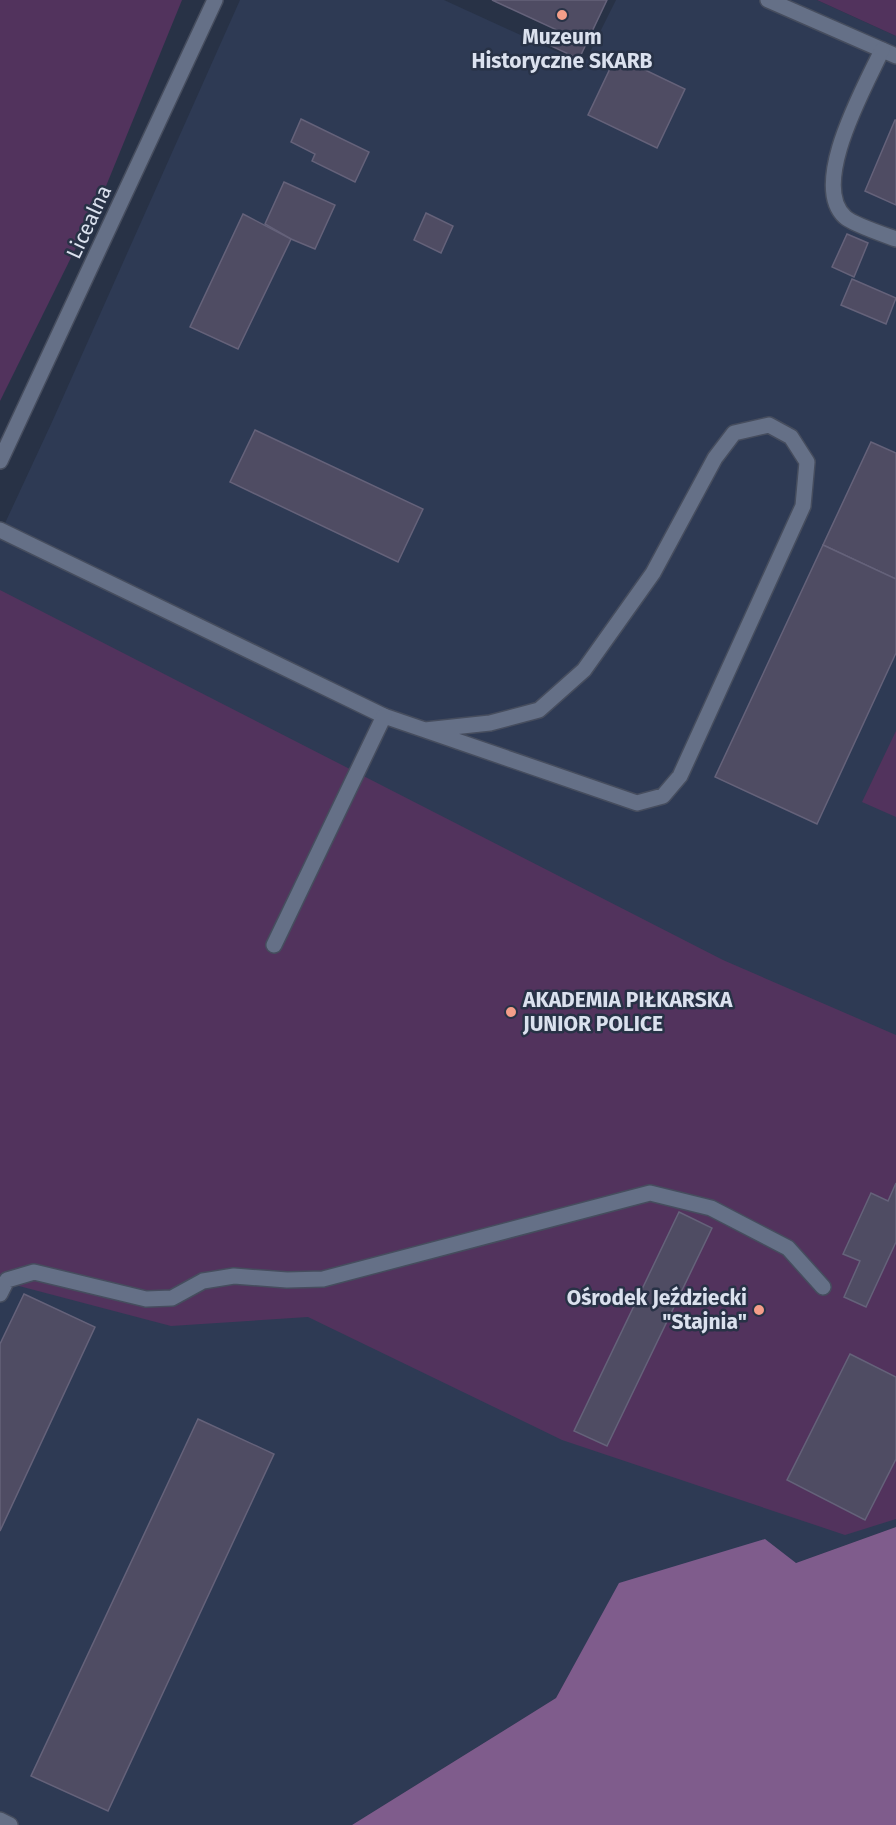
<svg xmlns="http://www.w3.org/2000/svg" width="896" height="1825" viewBox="0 0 896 1825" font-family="'Fira Sans',sans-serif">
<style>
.built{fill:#2e3a54}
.green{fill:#52335d}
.forest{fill:#7f5c8c}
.building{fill:#4f4c63;stroke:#65627a;stroke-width:1.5}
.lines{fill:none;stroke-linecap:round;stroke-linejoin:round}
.minor-casing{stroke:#464d5e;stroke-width:18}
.minor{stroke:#657087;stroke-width:15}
.poi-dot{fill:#f49e89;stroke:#283246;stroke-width:2}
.labels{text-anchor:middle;stroke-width:5;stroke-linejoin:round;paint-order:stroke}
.poi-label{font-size:21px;font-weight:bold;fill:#dbe1ee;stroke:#283246}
.street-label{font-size:21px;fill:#dbe1ee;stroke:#283246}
</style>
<rect width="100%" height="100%" fill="#283246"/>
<polygon class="built" points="240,0 444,0 584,64 616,0 817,0 896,36 896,1527 796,1563 620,1583 556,1698 352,1825 0,1825 0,534 52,422"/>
<g class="green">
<polygon points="0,0 182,0 104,191 0,401"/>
<polygon points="817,0 896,0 896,36"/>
<polygon points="0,590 723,960 896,1035 896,1519 845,1535 562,1440 308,1317 171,1326 0,1281"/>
<polygon points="896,731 896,817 862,802"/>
</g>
<polygon class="forest" points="896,1527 896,1825 352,1825 556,1698 619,1583 765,1539 796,1563"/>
<g class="building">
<polygon points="492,0 607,0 579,59 549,45 557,30"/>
<polygon points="616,56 685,89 657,148 588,115"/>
<polygon points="301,119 369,152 355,182 312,161 315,154 291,142"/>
<polygon points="895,120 896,120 896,205 865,191"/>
<polygon points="284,182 335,205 315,249 291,239 265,224"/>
<polygon points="426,213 453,226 441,253 414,240"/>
<polygon points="243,214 291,239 238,349 190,327"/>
<polygon points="847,234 868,243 854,277 832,267"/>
<polygon points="852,279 896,298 886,324 841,305"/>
<polygon points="255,430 423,509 398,562 230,482"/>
<polygon points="871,442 896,453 896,579 823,545"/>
<polygon points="823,545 896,579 896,653 817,824 715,777"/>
<polygon points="896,1183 896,1242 866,1307 844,1297 860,1261 843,1254 871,1193 888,1201"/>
<polygon points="679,1212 712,1228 607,1446 574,1431"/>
<polygon points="24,1294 95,1327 0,1531 0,1344"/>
<polygon points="850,1354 896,1377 896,1459 865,1520 787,1480"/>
<polygon points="198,1419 274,1454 108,1811 31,1776"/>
</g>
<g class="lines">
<g class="minor-casing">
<g id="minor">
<polyline points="768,0 896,56"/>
<path d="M882,50C866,85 809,184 845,217C852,224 885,235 896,239"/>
<polyline points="0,461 215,0"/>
<polyline points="0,530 384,716 425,730 490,723 539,710 584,670 653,573 715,458 734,433 769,425 791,437 807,462 803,506 680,776 663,796 637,803 425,730"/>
<polyline points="274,945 384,716"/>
<polyline points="0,1294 7,1280 34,1272 146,1299 172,1298 203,1281 234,1276 287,1280 323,1279 650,1193 711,1208 788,1248 823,1287"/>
<polyline points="0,1820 10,1825"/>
</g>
</g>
<use href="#minor" class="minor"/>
</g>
<g class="poi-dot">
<circle cx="562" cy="15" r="6"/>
<circle cx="511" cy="1012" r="6"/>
<circle cx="759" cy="1310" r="6"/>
</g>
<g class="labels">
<g class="poi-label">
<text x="562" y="44">Muzeum<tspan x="562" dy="24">Historyczne SKARB</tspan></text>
<text x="523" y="1007" text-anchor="start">AKADEMIA PIŁKARSKA<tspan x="523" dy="24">JUNIOR POLICE</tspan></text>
<text x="747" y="1305" text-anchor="end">Ośrodek Jeździecki<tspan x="747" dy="24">"Stajnia"</tspan></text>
</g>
<g class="street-label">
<text transform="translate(89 222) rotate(-65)" y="7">Licealna</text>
</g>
</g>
</svg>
